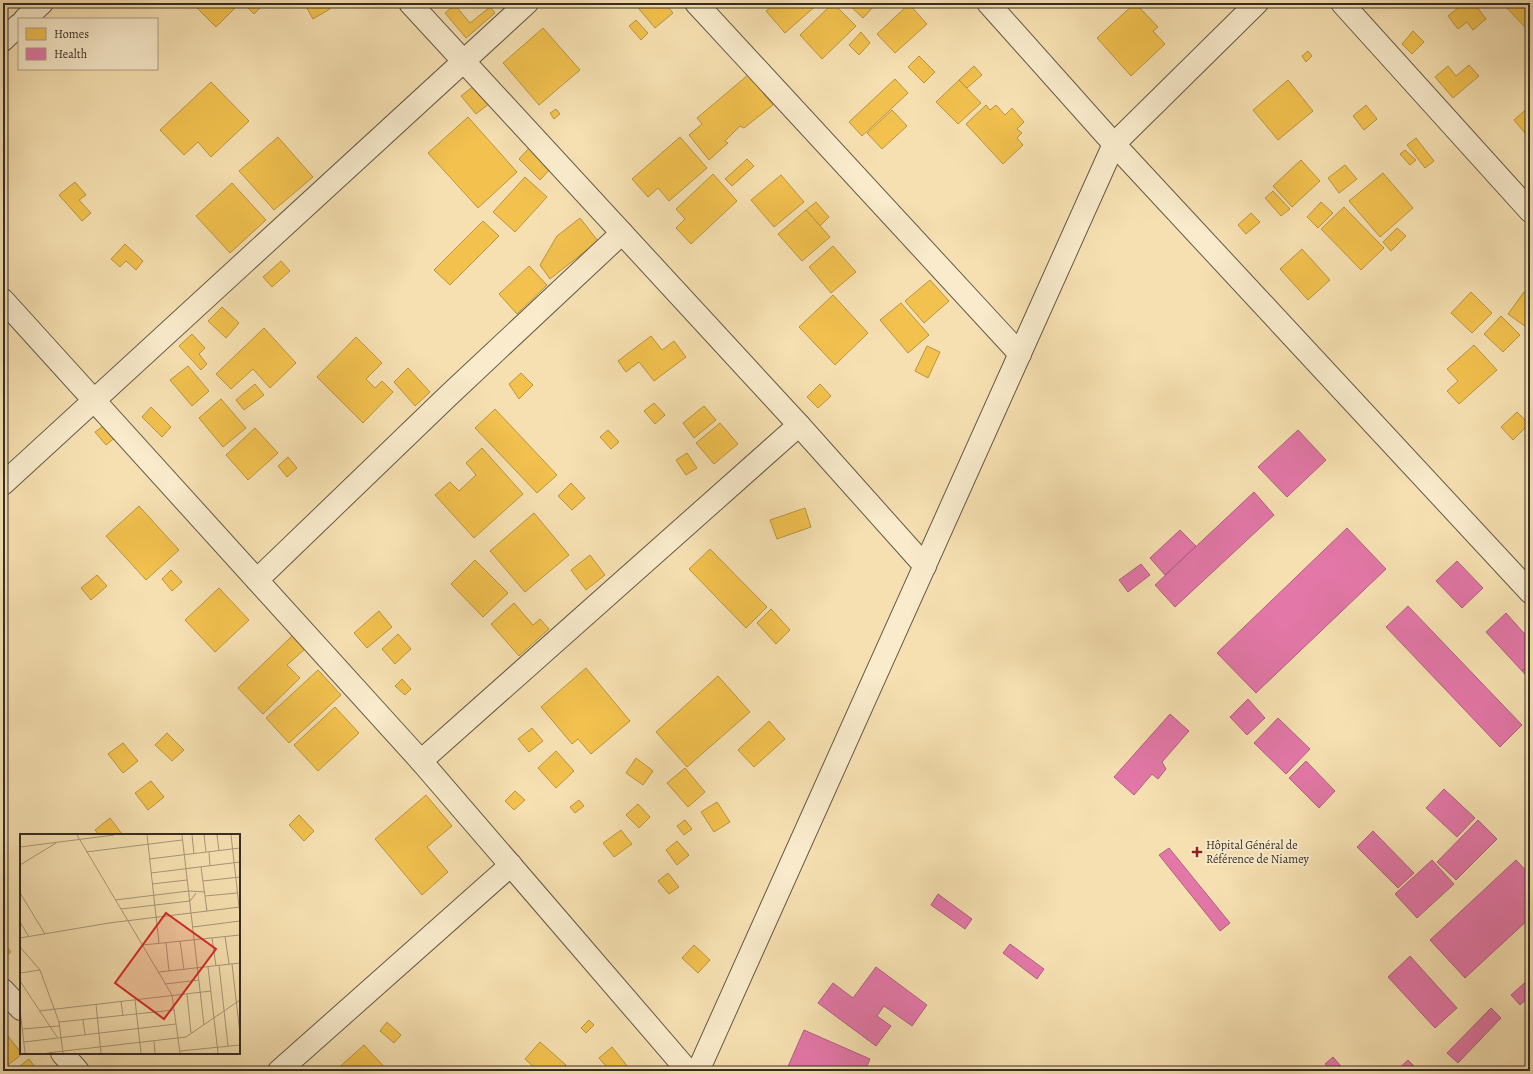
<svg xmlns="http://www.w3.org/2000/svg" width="1533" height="1074" viewBox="0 0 1533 1074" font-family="Alegreya,serif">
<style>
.homes{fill:#f2c14e;stroke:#b99541}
.health{fill:#e377a8;stroke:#af6180}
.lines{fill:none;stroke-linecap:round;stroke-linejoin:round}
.minor-casing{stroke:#655a46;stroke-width:24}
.minor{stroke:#f9ebcc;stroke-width:22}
.poi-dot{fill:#8f2418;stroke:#f9ebcc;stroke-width:1.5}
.labels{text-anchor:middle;stroke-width:4;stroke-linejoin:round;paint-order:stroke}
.poi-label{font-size:12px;fill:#352d23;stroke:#f9ebcc;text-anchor:start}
.inset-road{fill:none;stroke:#a99878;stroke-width:1}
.view{fill:#d62828;fill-opacity:0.15;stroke:#d62828;stroke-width:2}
.inset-edge{fill:none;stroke:#352d23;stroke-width:2}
</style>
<rect width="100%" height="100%" fill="#f6e0b1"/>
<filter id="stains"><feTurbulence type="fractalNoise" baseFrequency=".005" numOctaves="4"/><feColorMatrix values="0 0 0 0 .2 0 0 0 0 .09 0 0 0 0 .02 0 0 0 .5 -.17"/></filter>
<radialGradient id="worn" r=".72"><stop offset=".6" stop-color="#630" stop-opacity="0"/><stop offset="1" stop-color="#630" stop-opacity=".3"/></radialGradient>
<g class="homes">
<polygon points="192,3 240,3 216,27"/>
<polygon points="247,3 265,3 254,14 245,5"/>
<polygon points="304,3 327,3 330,9 313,19"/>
<polygon points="634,3 665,3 673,13 655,28"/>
<polygon points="775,3 819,3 785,33 766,11"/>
<polygon points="833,3 856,26 822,59 800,35"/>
<polygon points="847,3 877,3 863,18"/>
<polygon points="1135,3 1158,27 1153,31 1165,44 1131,76 1097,38"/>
<polygon points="1464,3 1474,3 1486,19 1473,30 1467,22 1458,29 1448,16"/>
<polygon points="1502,3 1530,3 1530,23 1525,27"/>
<polygon points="909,4 927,24 895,53 877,34"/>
<polygon points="455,5 470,23 490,7 495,13 466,38 445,13"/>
<polygon points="636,20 648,33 641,40 629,26"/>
<polygon points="543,28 580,70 539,105 503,63"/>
<polygon points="1413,31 1424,42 1412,54 1402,44"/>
<polygon points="861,32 870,43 859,55 849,45"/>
<polygon points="1308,51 1312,56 1306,62 1302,56"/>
<polygon points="919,56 935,72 924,83 908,67"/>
<polygon points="1469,65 1479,76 1453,98 1435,77 1448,66 1456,76"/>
<polygon points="974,66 982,75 967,88 959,80"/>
<polygon points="748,75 773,105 744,128 740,126 725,141 728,143 709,160 689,135 702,124 697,118"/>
<polygon points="895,79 908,93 862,136 849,122"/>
<polygon points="959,80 981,103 958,124 936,102"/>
<polygon points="1288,80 1313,111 1278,140 1253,110"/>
<polygon points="211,82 249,121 211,157 198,142 184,155 160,130"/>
<polygon points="475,85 490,103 476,114 461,96"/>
<polygon points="986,105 990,110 996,105 1005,115 1012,108 1024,122 1017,129 1022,133 1017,138 1023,145 1003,164 966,124"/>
<polygon points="1366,105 1377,119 1364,130 1353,116"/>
<polygon points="1530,106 1530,139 1514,120"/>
<polygon points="556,109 560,114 554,119 550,113"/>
<polygon points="892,110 907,126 882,149 867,133"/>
<polygon points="468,117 517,172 478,208 428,153"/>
<polygon points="278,137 313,177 274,210 239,171"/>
<polygon points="680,137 707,168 669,201 658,188 648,197 632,179"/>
<polygon points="1416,138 1434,161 1425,168 1407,145"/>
<polygon points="531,146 552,167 540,180 519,159"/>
<polygon points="1405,150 1416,160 1410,165 1400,154"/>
<polygon points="747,159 754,166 732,186 725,179"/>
<polygon points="1301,160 1320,181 1292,207 1273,186"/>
<polygon points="1345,165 1357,179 1339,193 1328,178"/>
<polygon points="1383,173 1413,208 1380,237 1349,201"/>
<polygon points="713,174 737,201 691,244 676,228 685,219 676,209"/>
<polygon points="781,175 804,202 774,227 751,200"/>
<polygon points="525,177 547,197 515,232 493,212"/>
<polygon points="75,182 86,195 79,200 91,213 82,221 59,195"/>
<polygon points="232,183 266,220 230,253 196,216"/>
<polygon points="1273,191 1290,209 1281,216 1265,198"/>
<polygon points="816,202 829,217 820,226 806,210"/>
<polygon points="1321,202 1333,213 1318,228 1307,217"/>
<polygon points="1344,207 1384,248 1361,270 1321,229"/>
<polygon points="806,210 830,237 802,261 778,234"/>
<polygon points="1251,213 1260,222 1246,234 1238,225"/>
<polygon points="580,218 598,241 550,279 540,265 557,236"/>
<polygon points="483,221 499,236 450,285 434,270"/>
<polygon points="1397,228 1406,236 1391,251 1383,242"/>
<polygon points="125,244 143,261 136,270 126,261 120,267 111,259"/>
<polygon points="833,246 856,272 831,293 809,267"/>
<polygon points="1302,249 1330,280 1308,300 1280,269"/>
<polygon points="281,261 290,271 272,287 263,277"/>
<polygon points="529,266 547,285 517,314 499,294"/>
<polygon points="930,280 949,301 924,323 905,301"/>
<polygon points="1471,292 1492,313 1472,333 1451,313"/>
<polygon points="1524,292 1530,296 1530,321 1526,327 1508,314"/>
<polygon points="833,295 868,333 835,365 799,327"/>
<polygon points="901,303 929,335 908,353 880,320"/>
<polygon points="222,307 239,323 226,338 208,321"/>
<polygon points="1501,316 1520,335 1503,352 1484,334"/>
<polygon points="264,328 296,363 270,388 253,369 231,389 216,374"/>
<polygon points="192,334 205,348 199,354 207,364 201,370 179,346"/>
<polygon points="651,336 662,350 674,341 686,357 654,381 639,362 626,372 618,361"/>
<polygon points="356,337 382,363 366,379 375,388 382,381 393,392 363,423 317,377"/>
<polygon points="1474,345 1497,370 1459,404 1447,391 1458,381 1447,369"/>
<polygon points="927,346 940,352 928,378 915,371"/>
<polygon points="188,366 209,391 192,406 170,380"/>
<polygon points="408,368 430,392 415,406 394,382"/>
<polygon points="521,373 533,385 519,399 509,384"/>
<polygon points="255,384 264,395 244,410 236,400"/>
<polygon points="820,384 831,396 818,408 807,397"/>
<polygon points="221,399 246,428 223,447 199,418"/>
<polygon points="654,403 665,415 655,424 644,411"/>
<polygon points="704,406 716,420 694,438 683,423"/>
<polygon points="151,407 171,427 162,437 142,417"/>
<polygon points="495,409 557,475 537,493 475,428"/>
<polygon points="1517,412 1529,424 1513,440 1501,427"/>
<polygon points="720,423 738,444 714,464 696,443"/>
<polygon points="106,424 116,437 106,445 95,432"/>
<polygon points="255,428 278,453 248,480 226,455"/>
<polygon points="608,430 619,442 611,449 600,437"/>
<polygon points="482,448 523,494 474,538 435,495 450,482 459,491 476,475 466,463"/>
<polygon points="687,453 697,468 686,475 676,460"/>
<polygon points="288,457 297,468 287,477 278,466"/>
<polygon points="571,483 585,498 572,510 558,496"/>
<polygon points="139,506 179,550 146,580 106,536"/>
<polygon points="805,508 811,527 777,539 770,520"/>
<polygon points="534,513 569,555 525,592 490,551"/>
<polygon points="710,549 767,607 746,628 689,569"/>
<polygon points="590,555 605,575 586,590 571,570"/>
<polygon points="475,560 508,593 483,617 451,584"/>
<polygon points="171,570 182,582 172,591 162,579"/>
<polygon points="97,575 107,586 91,600 81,588"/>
<polygon points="219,588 249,620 215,652 185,620"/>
<polygon points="514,603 533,625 540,619 549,629 519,656 491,624"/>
<polygon points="771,609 790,630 776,644 757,623"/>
<polygon points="379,611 392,627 367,648 354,633"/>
<polygon points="398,634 411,649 395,664 382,649"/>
<polygon points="293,635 306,648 287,665 300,678 263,714 238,688"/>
<polygon points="586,668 630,721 591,754 578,739 572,744 541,707"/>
<polygon points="318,670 341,695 289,743 266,718"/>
<polygon points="718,676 750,712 687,767 656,732"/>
<polygon points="402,679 411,689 405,695 395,686"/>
<polygon points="335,707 359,733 318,771 294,745"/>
<polygon points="769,721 785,739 754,767 738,750"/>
<polygon points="532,728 543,741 529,752 518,739"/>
<polygon points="167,733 184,750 172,761 155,745"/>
<polygon points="123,743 138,761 123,773 108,754"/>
<polygon points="556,751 574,771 556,788 538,768"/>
<polygon points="636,758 653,771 643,785 626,773"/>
<polygon points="685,768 705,792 688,807 667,783"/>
<polygon points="151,781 164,797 148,810 135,793"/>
<polygon points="515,791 525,800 514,810 505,801"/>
<polygon points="426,795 452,826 427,847 448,872 422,895 375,839"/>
<polygon points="579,800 584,806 575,813 570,807"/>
<polygon points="717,802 730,822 714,832 701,812"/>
<polygon points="638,804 650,817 639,828 626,815"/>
<polygon points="299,815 314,831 304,841 289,825"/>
<polygon points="110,818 122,834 121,835 99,835 95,830"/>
<polygon points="685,820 692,829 684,835 677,826"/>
<polygon points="621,830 632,844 614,857 603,843"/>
<polygon points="677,841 689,855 677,865 666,850"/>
<polygon points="668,873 679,887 669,894 658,881"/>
<polygon points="3,942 11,952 3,958"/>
<polygon points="694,945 710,960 698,973 682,958"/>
<polygon points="589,1020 594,1025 586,1033 581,1028"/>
<polygon points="387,1022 401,1035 394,1043 380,1031"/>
<polygon points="4,1031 22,1054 3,1069 3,1032"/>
<polygon points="540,1042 566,1065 560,1071 548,1071 544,1068 541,1071 538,1071 525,1059"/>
<polygon points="364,1045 388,1071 335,1071"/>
<polygon points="612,1047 629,1068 626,1071 610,1071 599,1058"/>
<polygon points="29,1059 38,1071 17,1071 16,1069"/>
</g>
<g class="health">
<polygon points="1298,430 1326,460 1287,497 1258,467"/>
<polygon points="1254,492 1274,515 1175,607 1155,585"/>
<polygon points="1347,528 1386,569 1256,693 1217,653"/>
<polygon points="1180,530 1196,546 1165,575 1150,558"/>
<polygon points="1457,561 1483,588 1462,608 1436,581"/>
<polygon points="1141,564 1150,575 1128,592 1119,580"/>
<polygon points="1408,606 1522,725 1500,747 1386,627"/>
<polygon points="1506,613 1530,640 1530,664 1522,671 1486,632"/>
<polygon points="1530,664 1530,680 1522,671"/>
<polygon points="1248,699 1265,718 1247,735 1230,717"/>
<polygon points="1170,714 1189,731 1162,762 1166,769 1158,779 1152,774 1134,795 1114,777"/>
<polygon points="1278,718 1310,749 1286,774 1254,743"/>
<polygon points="1306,761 1335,791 1319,808 1289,778"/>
<polygon points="1444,789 1475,818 1457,837 1426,808"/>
<polygon points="1478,820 1497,839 1456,880 1437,862"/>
<polygon points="1373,831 1414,873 1398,888 1357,847"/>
<polygon points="1169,848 1230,923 1220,931 1159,855"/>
<polygon points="1432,860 1454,884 1417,918 1395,894"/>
<polygon points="1516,860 1530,875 1530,918 1465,978 1430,940"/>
<polygon points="938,894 972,919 965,929 931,905"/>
<polygon points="1010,944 1044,969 1037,979 1003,953"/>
<polygon points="1410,956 1457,1008 1435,1028 1388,977"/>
<polygon points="876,967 927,1005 912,1026 884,1006 877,1016 891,1026 876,1046 818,1003 833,983 853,998"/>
<polygon points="1530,978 1530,996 1520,1005 1511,995"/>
<polygon points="1491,1008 1501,1018 1458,1063 1447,1053"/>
<polygon points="804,1030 870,1059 865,1071 786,1071"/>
<polygon points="1333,1057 1345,1071 1331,1071 1325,1064"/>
<polygon points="1408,1060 1416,1068 1413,1071 1396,1071"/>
</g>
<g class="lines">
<g class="minor-casing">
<g id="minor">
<polyline points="410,3 799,425 925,566"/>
<polyline points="696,3 1020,354"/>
<polyline points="988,3 1114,144 1530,592"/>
<polyline points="1342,3 1530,211"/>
<polyline points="25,19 42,3"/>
<polyline points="3,40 19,25"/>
<polyline points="3,300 421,761 688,1071"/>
<polyline points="3,484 527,3"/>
<polyline points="257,580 448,396 622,233"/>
<polyline points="421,761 799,425"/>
<polyline points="3,990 21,1009"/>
<polyline points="62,1053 78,1071"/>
<polyline points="279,1071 511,865"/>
<polyline points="698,1071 1114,144 1257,3"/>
</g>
</g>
<use href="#minor" class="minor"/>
</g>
<path class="poi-dot" d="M1195 846h4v4h4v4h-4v4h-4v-4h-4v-4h4z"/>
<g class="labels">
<g class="poi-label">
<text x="1206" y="849">Hôpital Général de<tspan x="1206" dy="14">Référence de Niamey</tspan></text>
</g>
</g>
<g transform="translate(20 834)">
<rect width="220" height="220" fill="#f6e0b1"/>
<path class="inset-road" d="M57,1L152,161L160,219M127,1L139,109M162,1L184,191M172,1L174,20M184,1L186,18M197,1L199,17M211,1L220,81M0,13L94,1M66,18L162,6M189,18L190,32M129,25L220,14M0,31L36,9M181,33L187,77M131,39L220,28M183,47L220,43M132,50L167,46M0,59L25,100M185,62L217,59M95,66L169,57L185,58M101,75L170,67L176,59M0,88L9,103M173,93L220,87M205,102L209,130M0,104L89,89L220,73M192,104L196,132M160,107L164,136M146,109L149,137M123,111L220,101M0,113L20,136L39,188L43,219M212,130L220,200M199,131L208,212M188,133L198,219M139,138L220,129M0,139L20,136M0,147L37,203M145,150L179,146M167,160L171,199M115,166L121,219M101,167L103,182M76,170L81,219M0,175L5,219M19,177L191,157M63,186L65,200M39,188L154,176M2,195L39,192M134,207L135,219M4,208L156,190M160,217L220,211M27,219L166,203L220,166"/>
<path class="view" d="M146,79L196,115L144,185L95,149Z"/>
<rect width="220" height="220" class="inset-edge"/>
</g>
<rect width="1533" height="1074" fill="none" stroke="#f6e0b1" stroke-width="16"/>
<rect x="4" y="4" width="1525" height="1066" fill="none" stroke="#352d23" stroke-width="2"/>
<rect x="8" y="8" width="1517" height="1058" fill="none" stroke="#352d23"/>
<rect x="18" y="18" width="140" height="52" fill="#f9ebcc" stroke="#ab9f88"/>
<rect x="26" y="28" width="20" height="12" fill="#f2c14e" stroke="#ab9f88"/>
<text x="54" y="38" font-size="12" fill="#352d23">Homes</text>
<rect x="26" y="48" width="20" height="12" fill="#e377a8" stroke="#ab9f88"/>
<text x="54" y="58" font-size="12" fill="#352d23">Health</text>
<rect width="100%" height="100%" filter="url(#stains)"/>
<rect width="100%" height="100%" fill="url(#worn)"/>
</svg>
